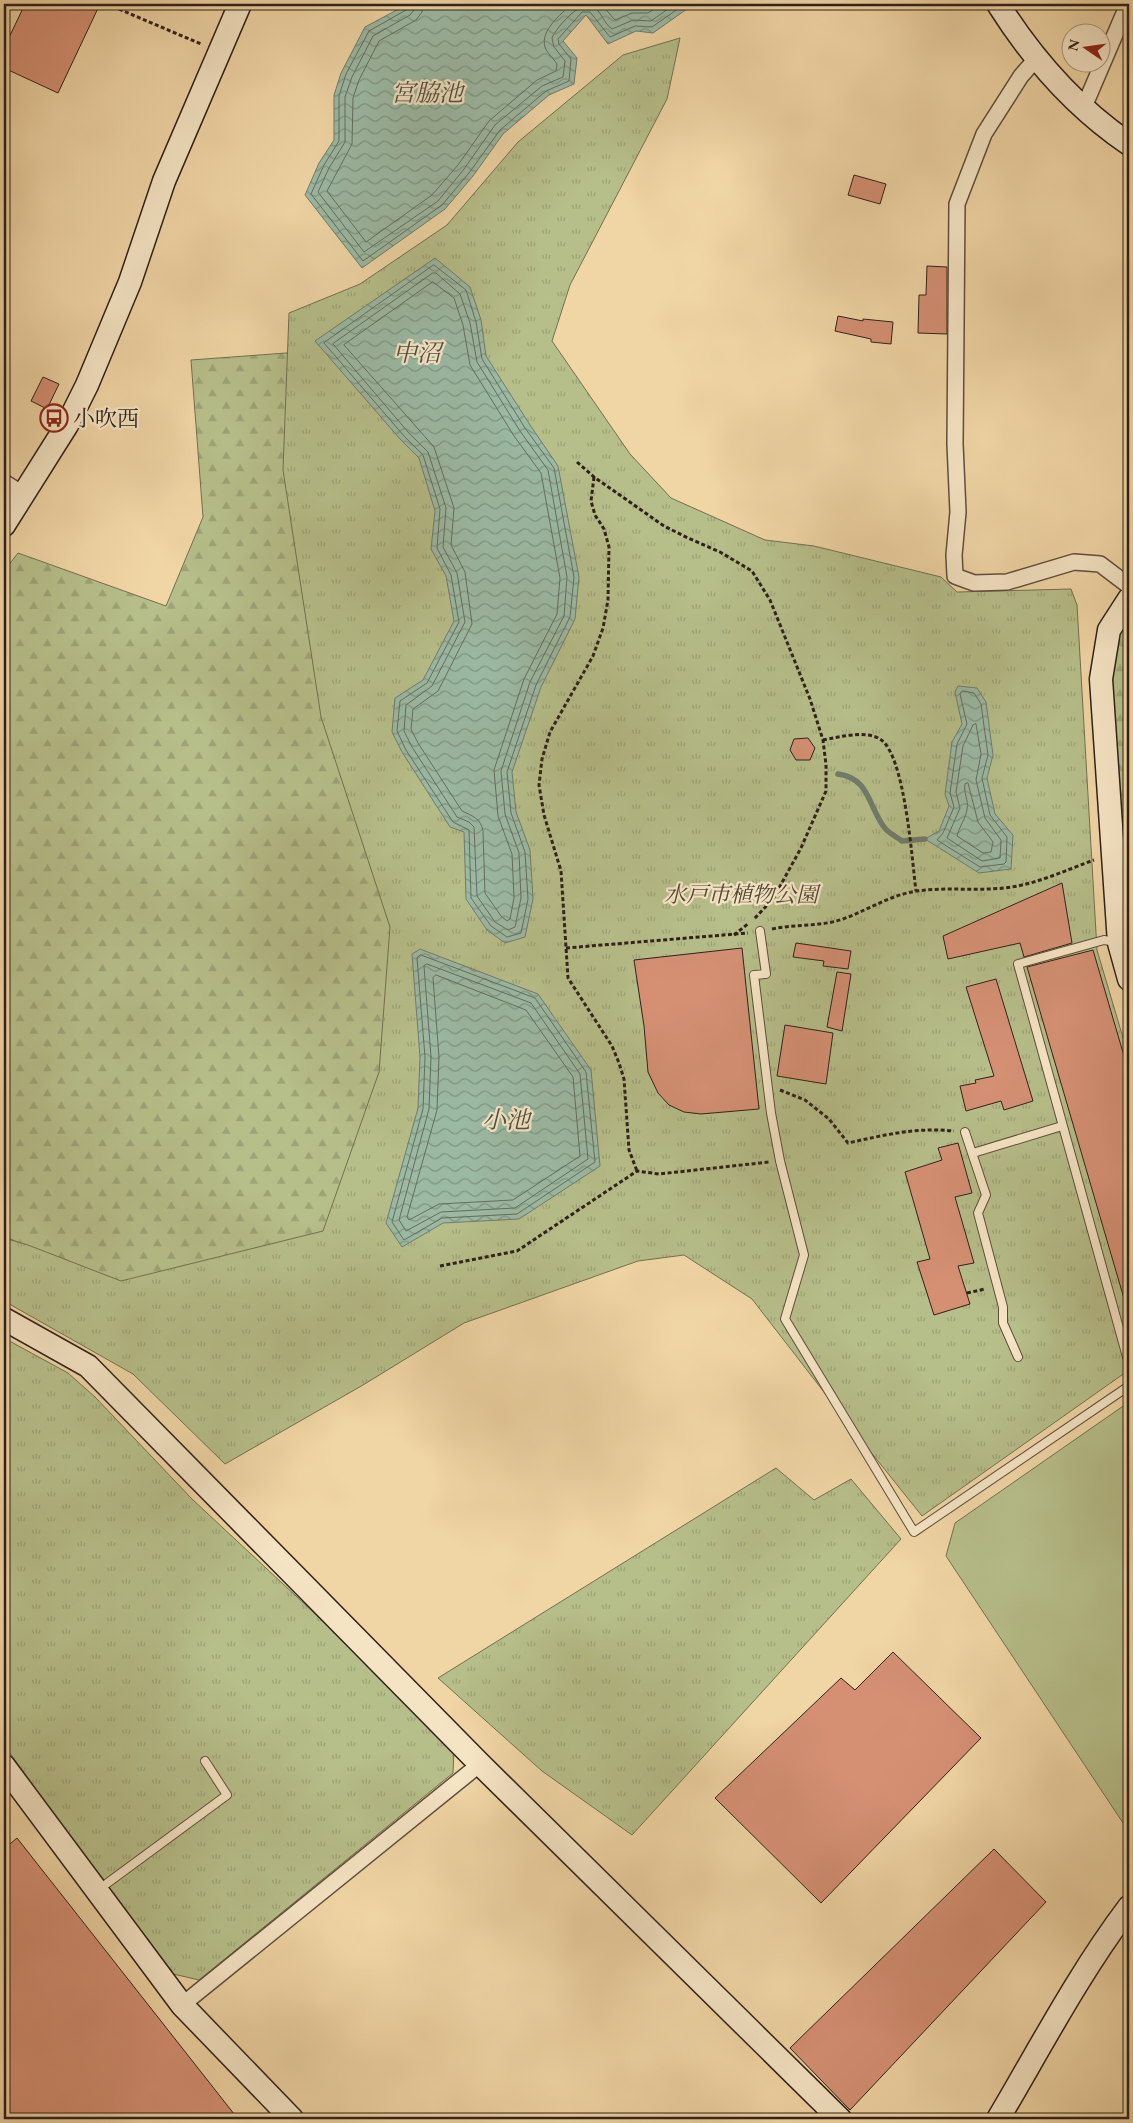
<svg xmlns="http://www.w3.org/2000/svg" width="1133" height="2123" viewBox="0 0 1133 2123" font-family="'EB Garamond','Noto Serif JP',serif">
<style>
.forest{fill:url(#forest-firs);stroke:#727051}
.park{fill:url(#park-tufts);stroke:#727051}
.garden{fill:#b6be89;stroke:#727051}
.water{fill:url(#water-waves);stroke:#707c6c}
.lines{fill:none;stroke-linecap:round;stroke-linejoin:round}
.shore{stroke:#656d5e;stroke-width:1}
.stream{stroke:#707c6c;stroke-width:5.5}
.building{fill:#d59074;stroke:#2f2119}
.lane-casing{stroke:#5f4e3c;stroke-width:10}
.street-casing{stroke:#5f4e3c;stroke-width:18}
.secondary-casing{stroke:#2f2119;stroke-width:25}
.path{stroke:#2f2119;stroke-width:3;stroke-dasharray:4 2.5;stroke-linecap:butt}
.lane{stroke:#f5e4c4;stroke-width:8}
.street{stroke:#f5e4c4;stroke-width:15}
.secondary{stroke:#f5e4c4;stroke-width:22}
.labels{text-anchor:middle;stroke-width:4.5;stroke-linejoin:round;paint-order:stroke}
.poi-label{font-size:22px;fill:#2f2119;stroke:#f5e4c4;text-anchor:start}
.park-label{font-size:22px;font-style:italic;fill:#514835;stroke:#f5e4c4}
.water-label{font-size:24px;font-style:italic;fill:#4f4f42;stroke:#f5e4c4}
</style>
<defs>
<pattern id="forest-firs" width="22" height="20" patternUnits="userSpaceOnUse" patternTransform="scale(1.25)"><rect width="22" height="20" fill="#b6be89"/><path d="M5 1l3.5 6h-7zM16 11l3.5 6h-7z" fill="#9da376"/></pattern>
<pattern id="park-tufts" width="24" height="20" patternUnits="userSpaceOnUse" patternTransform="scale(1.25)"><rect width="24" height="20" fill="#b6be89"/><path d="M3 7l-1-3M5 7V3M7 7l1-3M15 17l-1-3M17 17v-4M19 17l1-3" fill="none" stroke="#9da376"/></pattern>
<pattern id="water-waves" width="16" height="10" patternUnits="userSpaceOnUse" patternTransform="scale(1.25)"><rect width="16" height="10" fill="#9bb9a3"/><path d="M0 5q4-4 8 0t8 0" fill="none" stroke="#7f9684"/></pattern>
</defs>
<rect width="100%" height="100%" fill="#f0d5a5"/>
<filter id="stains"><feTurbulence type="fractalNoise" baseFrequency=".004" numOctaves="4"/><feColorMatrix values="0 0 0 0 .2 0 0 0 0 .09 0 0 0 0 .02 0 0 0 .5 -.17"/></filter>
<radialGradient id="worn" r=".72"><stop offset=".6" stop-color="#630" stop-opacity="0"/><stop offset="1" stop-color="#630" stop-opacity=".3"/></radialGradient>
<g class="forest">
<polygon points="300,352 733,1231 116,1339 26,1246 4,1236 4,571 18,553 166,606 203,517 191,360"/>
<polygon points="1129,619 1129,936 1111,656 1120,629"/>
</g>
<g class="park">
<polygon points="680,38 667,99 570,285 552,341 630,454 671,498 765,540 814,546 941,577 957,592 1071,589 1077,605 1097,950 1129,1058 1129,1370 922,1516 858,1436 752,1299 684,1255 638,1261 464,1323 363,1385 225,1464 133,1374 4,1301 4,1238 28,1245 121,1281 323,1231 379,1072 390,927 321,717 283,470 289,313 360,284 447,225 518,142 623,55"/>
<polygon points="4,1338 68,1373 95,1397 192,1499 342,1639 454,1751 453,1773 199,1980 169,1973 4,1745"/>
<polygon points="776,1468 814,1500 851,1479 901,1539 632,1835 542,1771 438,1678"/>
</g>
<polygon class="garden" points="1129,1402 1129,1832 946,1556 955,1523"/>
<g class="water">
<polygon points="408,4 694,4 653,33 636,31 608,44 586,15 563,41 577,58 574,84 549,95 503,134 473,176 445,209 362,268 305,195 319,163 334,140 334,95 341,73 365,27"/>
<polygon points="435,258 470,287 481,320 486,356 530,425 558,466 579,577 575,619 541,687 512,772 516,812 530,850 533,899 525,937 505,943 487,930 466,899 464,832 450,827 402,752 392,732 395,698 423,680 454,621 446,576 431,549 435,511 419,458 400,439 315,341"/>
<polygon points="958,686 977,688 986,702 993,755 987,778 995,814 1013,835 1011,869 979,873 925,839 939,831 949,806 945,794 952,742 962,724 955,692"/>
<polygon points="420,949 538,994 591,1070 600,1166 519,1219 443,1223 402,1247 386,1223 418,1108 420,1057 412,954"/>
</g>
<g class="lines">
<g class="shore">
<polyline points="409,4 406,10 369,31 346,74 339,96 339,141 324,165 311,194 363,261 442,205 469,173 500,130 546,91 569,81 571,59 559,44 558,39 582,12 590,12 610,37 635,26 652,27 685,4"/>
<path d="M415,4L414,10L410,15L373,36L352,77L345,97V142L329,168L318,192L364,252L438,201L464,169L495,125L542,86L563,77L565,61L554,47L552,38C556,28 580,0 592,6C601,10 604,24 612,29L633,20L651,21L675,4"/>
<path d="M423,4L422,12L416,20L379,41L359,80L353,98L352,144L327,191L366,242L432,195L458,165L489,121L537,80L556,71L557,64C553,58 547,53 545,47C540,30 561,15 571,4"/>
<polyline points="601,4 615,20 632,13 648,13 662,4"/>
<polygon points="434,265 466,290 476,322 482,359 525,428 554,468 574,577 570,617 536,685 507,772 511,813 525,852 528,899 521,933 507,937 491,926 471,898 469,830 453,822 406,750 397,731 400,701 427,683 459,622 451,575 437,548 440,509 423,455 404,436 324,343"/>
<polygon points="433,273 436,273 460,294 470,323 477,362 520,431 548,470 567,577 564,616 530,682 501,771 505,814 519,853 521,898 515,927 508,930 495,922 477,896 474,827 469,822 457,817 412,747 404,731 406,705 432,686 465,622 457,573 443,547 446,508 428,452 408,432 333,344"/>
<path d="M433,282L454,298L463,325L470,365L514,436L541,473L560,578L557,614L524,679L494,770L498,816L512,854L514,898L510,919L507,921L501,916L485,893L483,831C481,819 473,816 462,811L418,743L411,729L413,709L438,691L472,624L465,572L451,545L454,508L434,447L344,345Z"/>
<polygon points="963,691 974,693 981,704 988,755 982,778 990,815 1007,837 1006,862 1004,864 980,867 937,840 943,833 954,807 950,793 957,744 967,724 960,694"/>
<polygon points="976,724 981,754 976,780 985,818 1001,840 1000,858 982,861 947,838 960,808 956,792 963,746 973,725"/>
<path d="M968,783L978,822L993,842L991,852L983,853L957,836C959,827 966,818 967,809C969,800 963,793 965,784Z"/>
<polygon points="421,955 535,998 586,1072 595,1162 517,1214 442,1218 404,1240 392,1222 423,1109 425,1057 417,958"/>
<polygon points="427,964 531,1003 580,1074 588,1159 515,1208 441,1212 406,1231 399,1220 429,1109 431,1057 424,966"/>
<polygon points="436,975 526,1010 573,1077 580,1156 513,1200 439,1204 409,1220 407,1217 437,1110 439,1057 433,978"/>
</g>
<path class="stream" d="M838,774C869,778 868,805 884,827C888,833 897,837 902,841L925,839"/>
</g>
<g class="building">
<polygon points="25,4 100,4 58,93 4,68 4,48"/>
<polygon points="854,175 886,184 880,204 848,195"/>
<polygon points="927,266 947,267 947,334 918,333 919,295 926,295"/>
<polygon points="838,316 863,321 863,319 893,322 891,344 871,342 871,339 835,331"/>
<polygon points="43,377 59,384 47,409 31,401"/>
<polygon points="808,738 815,748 810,760 796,760 790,750 794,739"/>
<polygon points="1062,883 1072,943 1024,957 1020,943 948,959 943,936"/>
<polygon points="796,943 851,951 848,969 823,966 824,961 793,957"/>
<polygon points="742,948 759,1109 701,1114 684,1112 669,1105 658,1093 648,1072 644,1026 634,960"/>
<polygon points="1093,950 1129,1073 1129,1301 1125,1302 1027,967"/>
<polygon points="837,972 851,974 842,1031 827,1027"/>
<polygon points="996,979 1033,1101 1004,1110 1001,1101 966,1111 960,1086 976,1083 975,1080 994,1076 966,987"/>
<polygon points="785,1025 833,1033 826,1084 777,1076"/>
<polygon points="958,1143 972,1193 955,1197 974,1263 958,1266 970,1304 934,1315 917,1262 930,1259 905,1172 942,1160 938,1148"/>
<polygon points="893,1652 981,1738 821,1903 715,1798 841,1678 855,1690"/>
<polygon points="17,1838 238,2119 4,2119 4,1849"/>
<polygon points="994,1849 1046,1902 850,2110 790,2048"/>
</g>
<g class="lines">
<g class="lane-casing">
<g id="lane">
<polyline points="760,931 766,974 754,975 771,1113 780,1161 804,1255 785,1319 914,1532 1129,1386"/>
<polyline points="1117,942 1104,940 1018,964 1127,1357"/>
<polyline points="965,1132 986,1195 978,1213 1003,1307 1003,1323 1018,1357"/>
<polyline points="973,1153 1062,1126"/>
<polyline points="98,1890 227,1795 205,1761"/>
</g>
</g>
<g class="street-casing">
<g id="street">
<polyline points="1036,59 1021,76 984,134 957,204 955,444 958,512 954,555 955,576 974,583 1007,582 1074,562 1100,564 1129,586"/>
<polyline points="1084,107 1128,4"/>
<polyline points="4,482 23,494"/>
<polyline points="182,2005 480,1764"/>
</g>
</g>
<g class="secondary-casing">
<g id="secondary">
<path d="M998,4C1032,58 1076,108 1129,144"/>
<polyline points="4,525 67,425 87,385 130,282 164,181 240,4"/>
<polyline points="1129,599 1109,630 1101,679 1119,943 1129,979"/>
<polyline points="4,1319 88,1366 480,1764 840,2119"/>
<polyline points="4,1766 182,2005 292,2119"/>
<path d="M998,2119C1040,2048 1079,1973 1129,1907"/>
</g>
</g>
<g class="path">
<polyline points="107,4 201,44"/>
<polyline points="577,462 594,477 664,526 688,538 720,552 752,571 770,600 810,699 823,740 826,765 826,791 801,848 773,899 754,919"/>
<polyline points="594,477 591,501 595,515 604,529 609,547 608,600 603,628 593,656 550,732 542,759 539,785 544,815 561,871 568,978 612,1046 619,1063 624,1079 629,1150 637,1171"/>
<path d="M823,740C839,737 865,730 880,739C905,754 912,861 916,891"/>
<path d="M772,929C795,924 820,927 843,919C868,910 890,895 917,891C946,887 975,891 1004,888C1035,885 1066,870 1094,860"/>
<polyline points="734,935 749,923"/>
<polyline points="566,948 748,933"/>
<path d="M780,1090L805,1100L829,1119L848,1143C884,1135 917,1127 954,1131"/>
<polyline points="440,1266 517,1251 637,1171 659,1174 769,1162"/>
<polyline points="967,1293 985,1289"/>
</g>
<use href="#lane" class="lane"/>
<use href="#street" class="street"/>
<use href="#secondary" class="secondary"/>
</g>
<defs>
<g id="bus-ring" transform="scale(1.4375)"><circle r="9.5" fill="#f5e4c4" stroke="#8f2418" stroke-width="1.5"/><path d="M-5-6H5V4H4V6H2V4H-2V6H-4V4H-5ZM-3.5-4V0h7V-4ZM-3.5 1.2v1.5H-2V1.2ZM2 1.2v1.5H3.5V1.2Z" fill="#8f2418"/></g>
</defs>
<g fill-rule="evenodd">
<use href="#bus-ring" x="54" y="418"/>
</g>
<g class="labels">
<g class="poi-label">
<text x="73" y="426">小吹西</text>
</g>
<g class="park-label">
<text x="741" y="902">水戸市植物公園</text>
</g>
<g class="water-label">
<text x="427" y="101">宮脇池</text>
<text x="417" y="361">中沼</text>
<text x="506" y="1128">小池</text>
</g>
</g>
<rect width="1133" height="2123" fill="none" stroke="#f0d5a5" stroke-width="20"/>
<rect x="5" y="5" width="1123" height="2113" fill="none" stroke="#2f2119" stroke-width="2.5"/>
<rect x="10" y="10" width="1113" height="2103" fill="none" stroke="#2f2119"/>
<g transform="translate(1086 48) rotate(283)"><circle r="24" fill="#f5e4c4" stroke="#a69680"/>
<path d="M0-4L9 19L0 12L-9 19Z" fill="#8f2418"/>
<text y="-8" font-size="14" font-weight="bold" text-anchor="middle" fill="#2f2119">N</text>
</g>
<rect width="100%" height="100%" filter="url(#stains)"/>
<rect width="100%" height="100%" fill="url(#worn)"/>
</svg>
